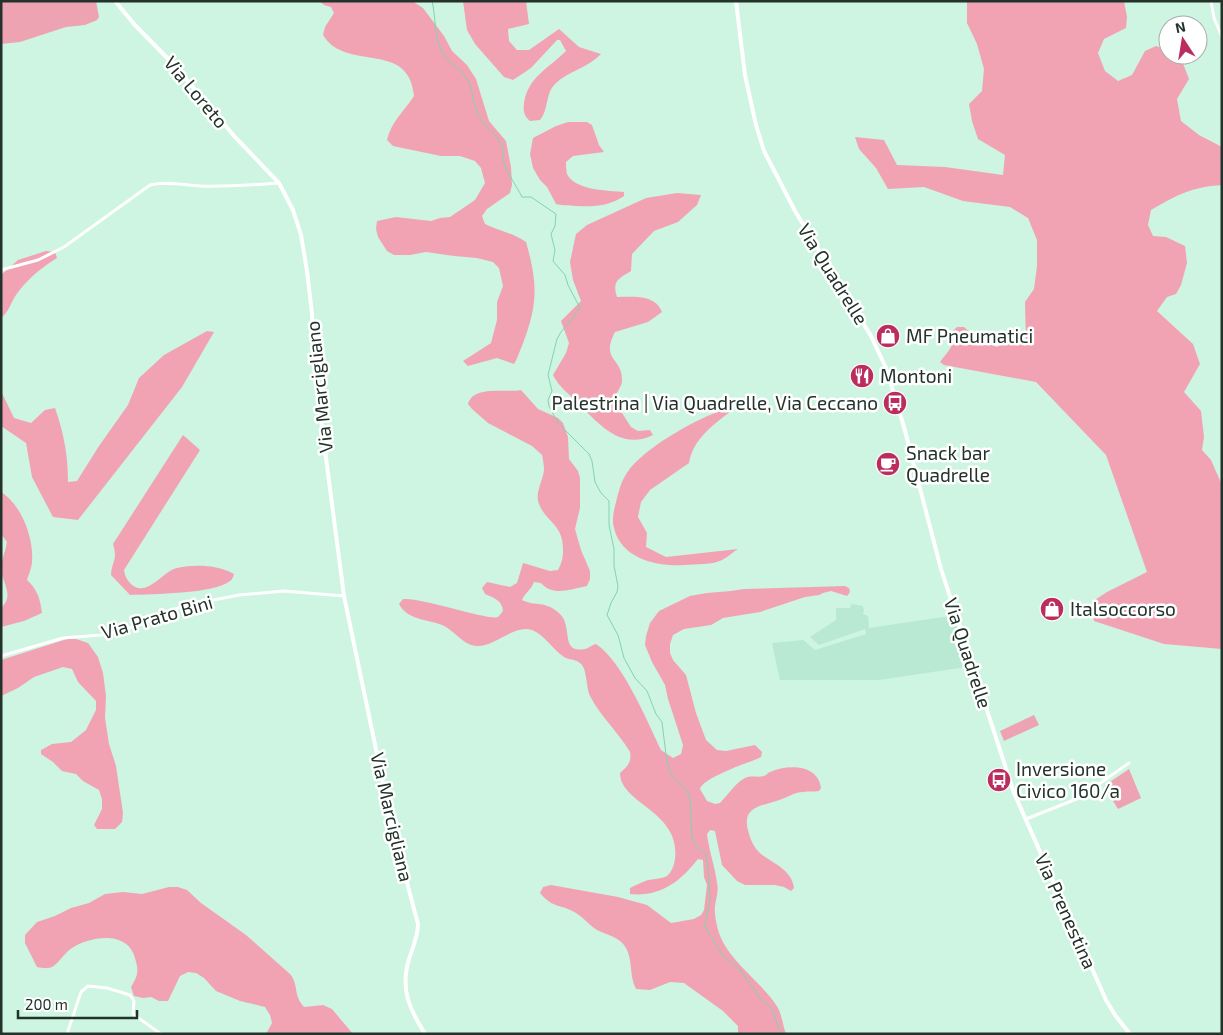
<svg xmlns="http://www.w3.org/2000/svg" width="1223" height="1035" viewBox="0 0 1223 1035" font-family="'Exo 2',sans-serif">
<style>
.built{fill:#b9e9d3}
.green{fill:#eea3b3}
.forest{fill:#f1a3b4}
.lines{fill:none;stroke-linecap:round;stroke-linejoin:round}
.stream{stroke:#83d3af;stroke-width:1}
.minor{stroke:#fff;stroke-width:3}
.tertiary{stroke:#fff;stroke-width:4}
.labels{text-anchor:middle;stroke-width:5;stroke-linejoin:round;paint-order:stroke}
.street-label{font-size:19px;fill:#23322b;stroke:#fff}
.poi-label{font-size:19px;fill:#23322b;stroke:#fff;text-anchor:start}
</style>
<rect width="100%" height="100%" fill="#cdf5e1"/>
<polygon class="built" points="851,604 863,606 864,610 863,614 868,616 869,628 950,616 955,622 963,640 971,669 966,667 879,680 780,680 772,643 803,640 815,650 866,634 865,629 819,645 810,637 836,620 836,608 850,608"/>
<g class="green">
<polygon points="1,1 96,1 99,17 97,20 85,25 66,27 20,42 1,44"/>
<polygon points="1034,715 1039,725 1004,741 1000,731"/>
<polygon points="1129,769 1141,798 1118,809 1104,786"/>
</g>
<g class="forest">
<path d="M319,1H412L423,8L444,36L452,51L467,65L476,79L489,121L506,141L511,167L512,185L510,193L487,209L482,216L485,224C499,231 514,233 526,242C538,284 538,305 522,346C519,352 518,358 514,364L497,358L468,366L463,361L491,343L497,320V302L503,286L499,268L493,262L477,258L454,256L426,252L410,255H394L387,251L378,237L376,229L377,221L396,217L431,221L440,218L450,217L475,200L485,183L481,168L475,161L460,156H441L393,146L387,140C391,122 405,110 414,96C409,39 346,73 323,35L325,27L334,13L331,7L324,5Z"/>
<path d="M463,1H526L529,24L508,29L509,41L517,50H529L559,29L579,47L601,54C588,68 568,71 555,84C545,94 549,109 540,120L530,121C524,116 523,111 524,103C528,77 549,68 566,51L560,40H557L531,68L513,80L504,77L475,44L467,30Z"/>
<path d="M967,1H1124L1127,17L1126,28L1104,39L1098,53L1105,71L1118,81L1132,75L1145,51L1156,46L1168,50V55H1175L1182,61L1189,79L1177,99L1181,121L1199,135L1222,147V185C1191,187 1177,195 1151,210L1148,225L1153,236L1166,237L1185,246L1187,263L1181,285L1176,294L1167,297L1157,311L1193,344L1200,364L1184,392L1201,411L1204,437L1202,450L1211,460L1222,485V649L1164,644L1094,621L1093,601L1107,592L1147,572L1106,455L1036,382L944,365L940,362C948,351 956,345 952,332L957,327H964L977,339L997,347L1005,341L1026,342L1025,302L1034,289L1037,266V240L1028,218L1010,207L963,201L924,187L888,189L876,168L859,149L855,137L884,140L897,165L945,167L1003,175L1005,155L978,139L972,121L969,104L982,91L984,69L977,44L967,23Z"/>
<path d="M568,122H587L592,125L599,145L604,152L573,156L566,162C566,165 566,171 567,174C574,190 609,191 624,192V196C610,206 593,207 576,206C569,205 563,206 556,204L547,187L540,180L533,168L530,154L533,138L556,126Z"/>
<path d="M677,193L701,195L697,205L678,222L654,231L632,254L631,271C618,279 612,281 617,297C633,297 655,294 662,312L648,322L615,332C600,361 623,357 622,381C622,386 616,394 613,399L631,427L638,431L650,430L653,435C621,451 599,424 578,403C569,394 559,387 553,375L566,353L569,343L561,321L581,301L573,280L570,262L576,234L587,225L646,198Z"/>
<path d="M46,251L55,252L57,258C41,268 27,279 16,295C11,302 9,312 1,318V275L18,260Z"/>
<path d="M207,331L214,332L182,387L78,520L53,517L32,477L26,443L1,426V391L14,418L31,423L45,410L55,408C64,434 68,455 68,482L77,481L99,446L128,405L139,378L164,355Z"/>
<path d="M521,390L538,409L558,418L563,423L568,437L569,459L578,471L580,478V508L575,529L581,550L590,571V579L587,586C571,589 553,597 541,583L534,582C531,590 525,593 522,600C537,607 544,600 559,613C574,626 559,654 585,649C589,648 592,645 596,644C623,662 647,721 661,750L673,758L681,754L683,745L668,699L665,685L652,662L645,645L646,636L650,623L659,611L690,596L707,593L731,591L744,589L845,586L849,588L850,592L847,596L831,591L823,593L819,595L805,597L760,612L723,618L711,625L684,629L673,635L670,644V653L673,660L686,675L696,713L706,740L717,750L726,751L755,745L762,752L761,757L757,759C744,764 703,778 700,789L707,801L715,804L720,803C728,795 735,783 745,778C751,775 758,778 764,776C771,773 764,775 770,772C788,764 818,764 821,788L819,791C813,792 809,791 803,792C795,792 790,796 782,799C766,806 741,804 748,830C750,839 754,848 761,854C774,864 792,870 794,888L791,891L784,887L775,885H745L737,881L722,865L715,831L710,830L707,834C709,851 715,867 717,883C719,892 716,898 715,906C714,917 718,934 724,944C737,967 765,986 778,1008C782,1016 783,1026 786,1034H738V1026L723,1011L684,983L670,982L650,990L636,989C629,976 633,960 626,948C620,937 607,935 597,930C589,925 584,918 576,913C562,904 553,909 540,893L543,887L551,885L618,897L647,905L671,923L694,919L701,915L704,910L707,885L704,877L703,860L698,859C680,882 660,897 630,894V888C636,885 642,882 648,880C654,879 661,879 667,876C672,872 674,865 675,859C681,811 620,804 620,773C627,767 632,762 630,752C619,733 601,717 590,696C586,687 587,669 581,664C577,659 569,660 564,657C552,649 545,635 532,630C515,624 494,647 477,646C464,646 454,630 442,625C427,619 407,620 399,604L403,599C421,597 490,621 498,617C499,616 503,611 503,611C502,600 494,598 485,594L482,588L487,582L510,587L517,583L523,563L550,571L558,570C561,564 563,559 563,551C564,523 544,522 538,501C536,491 543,480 544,470C544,465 543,460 542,455L532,446L488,423L472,409L468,404C473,385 506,393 521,390Z"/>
<path d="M720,411H731C713,425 693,439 689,463L650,490L641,502L638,517L647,533L646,547L666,557L738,549C733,552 728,557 722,560C713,565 696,564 685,565C658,567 621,559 614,528C611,518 615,507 617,498C620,487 622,479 629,470C645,448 694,420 720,411Z"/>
<path d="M183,435L200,450L124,570C125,576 126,578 130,583C146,600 164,570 177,568C195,564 218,565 234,574C233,577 232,580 230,581C215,594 150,594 130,595L111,575C112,560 118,561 113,544Z"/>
<path d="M1,492C21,504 34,538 32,561C32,567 29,574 27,580C38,590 40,599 42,613L24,621L1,627V608C16,594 0,581 1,566C2,558 6,550 7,542L1,534Z"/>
<polygon points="67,639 76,639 88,643 98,657 103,673 106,696 105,718 109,744 116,766 123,813 122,822 115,829 97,829 94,825 102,809 102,799 99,790 83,781 76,774 62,771 53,762 41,754 41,750 52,744 71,742 86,730 96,710 96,701 78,682 72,669 63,667 34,677 18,688 1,696 1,660"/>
<path d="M169,887H178L187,890L201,903L246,935L290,974C299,985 293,995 304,1007L323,1005L332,1009L353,1034H266L272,1023L270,1015L265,1007L240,1001L216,991L204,978L196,973L188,972L180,976L168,1001H159L151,997L143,998L134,996L131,987C138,975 139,972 135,958C128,930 90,936 72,948C64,953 60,962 52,967C46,969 43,968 37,967L25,943V935L37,922L55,916L71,908L89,903L105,894L123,892L142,894Z"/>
</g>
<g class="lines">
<path class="stream" d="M432,1C436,17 434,35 441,50C447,64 465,70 470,85C474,98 473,108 482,121C488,129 497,135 501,144C504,150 502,157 504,163C508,175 516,185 522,197H531L556,214L555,226L551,234L555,250L553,261L565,275L568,285L580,308L573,318L561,332L557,339L548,375L552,391L548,400L549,406L558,423L589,454L592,461L595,482L601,493L609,501V525L614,549V566L618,586L617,592L611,603L607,615L618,635L624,658L635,678L647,691L656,714L662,722L667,763L671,774L687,791L690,798L692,838L696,845L706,855L708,869L710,898L705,927L724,957L738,967L760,998L772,1009L779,1029L784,1034"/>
<g class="minor">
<polyline points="1211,1 1214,18 1222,37"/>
<path d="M1,270L38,260L64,247L150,185C166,181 184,185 200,186C226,187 252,185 278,183"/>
<polyline points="1,656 63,638 101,635 120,632 183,606 239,595 284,591 344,596"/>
<polyline points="1026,819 1079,798 1129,763"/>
<polyline points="67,1034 81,992 88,986 107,988 130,995 134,1001 133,1014 161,1034"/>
</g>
<g class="tertiary">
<path d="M115,1L134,24L176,67L235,137L279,183L293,210L301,235L307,271L312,314L315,374L344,596L392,826L418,924C418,936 413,947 409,959C400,989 409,1008 425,1034"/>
<polyline points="736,1 745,75 756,125 764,151 795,211 871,336 886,368 904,427 941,569 1014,793 1106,1000 1115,1015 1130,1034"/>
</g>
</g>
<defs>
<g id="shop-disc" transform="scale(1.25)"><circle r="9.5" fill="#bb2d5e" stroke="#fff"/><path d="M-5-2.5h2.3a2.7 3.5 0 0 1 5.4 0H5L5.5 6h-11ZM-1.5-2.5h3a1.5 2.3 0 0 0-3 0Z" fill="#fff"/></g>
<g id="restaurant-disc" transform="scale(1.25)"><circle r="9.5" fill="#bb2d5e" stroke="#fff"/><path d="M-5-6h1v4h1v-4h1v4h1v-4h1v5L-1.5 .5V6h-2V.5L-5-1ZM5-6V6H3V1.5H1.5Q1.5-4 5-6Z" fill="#fff"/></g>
<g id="bus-disc" transform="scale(1.25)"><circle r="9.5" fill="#bb2d5e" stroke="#fff"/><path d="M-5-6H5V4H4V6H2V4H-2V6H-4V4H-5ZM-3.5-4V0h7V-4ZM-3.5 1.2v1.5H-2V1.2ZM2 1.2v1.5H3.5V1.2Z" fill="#fff"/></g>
<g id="cafe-disc" transform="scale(1.25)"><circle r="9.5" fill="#bb2d5e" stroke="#fff"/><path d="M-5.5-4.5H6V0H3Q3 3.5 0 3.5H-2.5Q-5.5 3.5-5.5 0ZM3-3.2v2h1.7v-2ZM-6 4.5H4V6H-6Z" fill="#fff"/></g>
</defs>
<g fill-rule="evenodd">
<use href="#shop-disc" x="888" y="336"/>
<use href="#restaurant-disc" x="862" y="376"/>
<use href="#bus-disc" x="895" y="403"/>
<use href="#cafe-disc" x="888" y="464"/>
<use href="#shop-disc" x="1052" y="609"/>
<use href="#bus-disc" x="999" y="780"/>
</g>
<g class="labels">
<g class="street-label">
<text transform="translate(196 92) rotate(50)" y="7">Via Loreto</text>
<text transform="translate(833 274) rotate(58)" y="7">Via Quadrelle</text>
<text transform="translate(319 387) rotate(-96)" y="7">Via Marcigliano</text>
<text transform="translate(157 617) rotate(-16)" y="7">Via Prato Bini</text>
<text transform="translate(968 653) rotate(72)" y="7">Via Quadrelle</text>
<text transform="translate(392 817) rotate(77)" y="7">Via Marcigliana</text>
<text transform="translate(1066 911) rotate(66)" y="7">Via Prenestina</text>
</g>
<g class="poi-label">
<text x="906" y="343">MF Pneumatici</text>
<text x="880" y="383">Montoni</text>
<text x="878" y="410" text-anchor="end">Palestrina | Via Quadrelle, Via Ceccano</text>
<text x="906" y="460">Snack bar<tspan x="906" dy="22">Quadrelle</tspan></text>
<text x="1070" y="616">Italsoccorso</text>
<text x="1016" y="776">Inversione<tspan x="1016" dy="22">Civico 160/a</tspan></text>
</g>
</g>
<rect width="1223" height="1035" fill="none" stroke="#23322b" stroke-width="5"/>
<g transform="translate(1183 40) rotate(348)"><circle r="24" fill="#ffffff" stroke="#a7adaa"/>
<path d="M0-4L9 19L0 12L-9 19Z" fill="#bb2d5e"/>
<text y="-8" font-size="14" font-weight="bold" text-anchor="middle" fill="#23322b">N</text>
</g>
<path d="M18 1010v8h119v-8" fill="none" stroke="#23322b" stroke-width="2.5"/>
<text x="25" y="1010" font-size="15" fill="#23322b" stroke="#ffffff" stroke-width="4" paint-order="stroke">200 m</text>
</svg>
